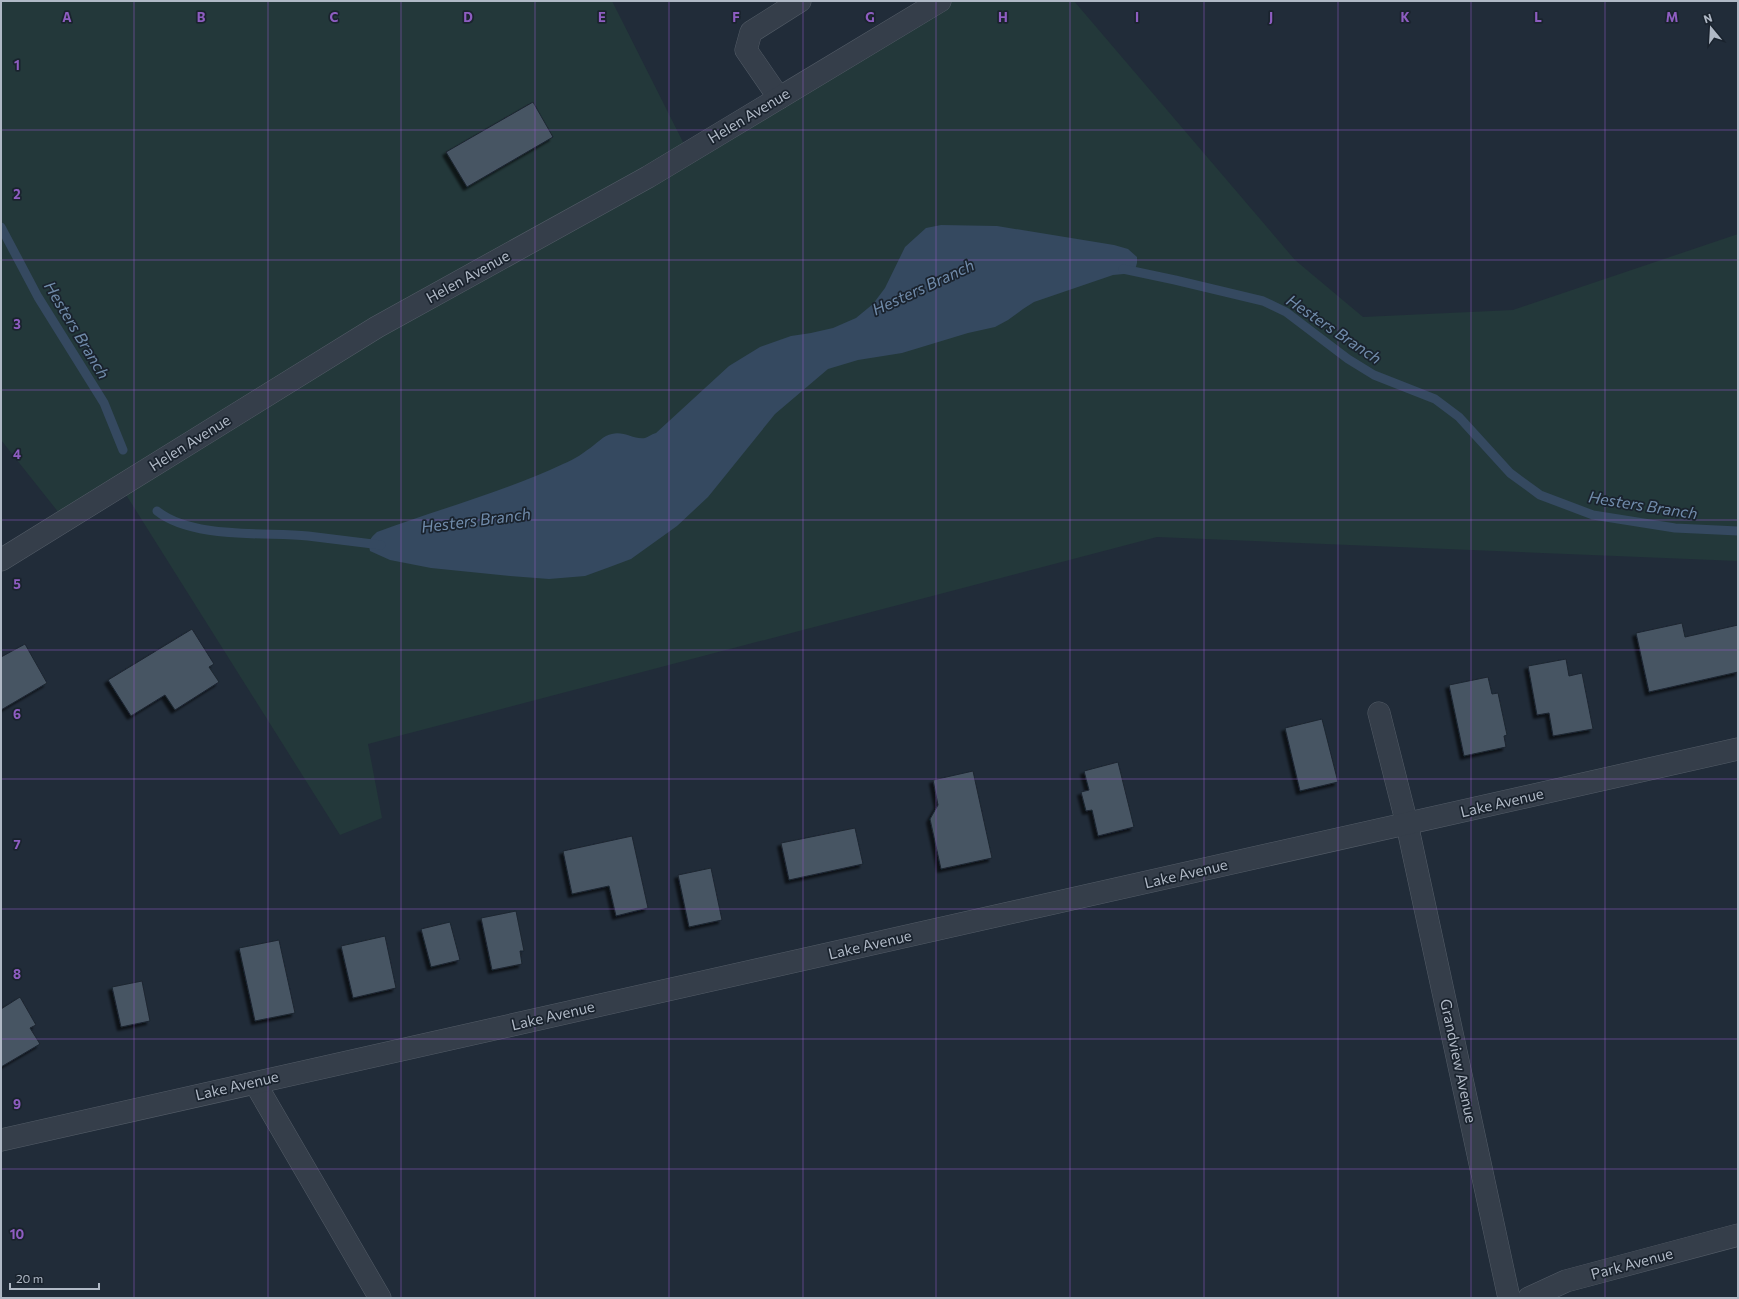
<svg xmlns="http://www.w3.org/2000/svg" width="1739" height="1299" viewBox="0 0 1739 1299" font-family="Commissioner,sans-serif">
<style>
.green{fill:#23383a}
.water{fill:#354960}
.lines{fill:none;stroke-linecap:round;stroke-linejoin:round}
.stream{stroke:#354960;stroke-width:9}
.building{fill:#475463;stroke:#1c2530;filter:url(#shadow)}
.minor-casing{stroke:#535c67;stroke-width:23}
.minor{stroke:#353e4a;stroke-width:22}
.grid{fill:none;stroke:#8e5dc1;stroke-width:1;stroke-opacity:0.55}
.labels{text-anchor:middle;stroke-width:3.5;stroke-linejoin:round;paint-order:stroke}
.street-label{font-size:15px;fill:#b0b9c6;stroke:#1a232e}
.water-label{font-size:16px;font-style:italic;fill:#708baa;stroke:#1a232e}
.grid-label{font-size:13px;text-anchor:middle;font-weight:bold;fill:#8e5dc1;stroke:#1a232e;stroke-width:3.5;stroke-linejoin:round;paint-order:stroke}
</style>
<defs>
<filter id="shadow"><feDropShadow dx="-3.5" dy="3.5" stdDeviation="1" flood-color="#0009"/></filter>
</defs>
<rect width="100%" height="100%" fill="#212c39"/>
<polygon class="green" points="1,1 612,1 686,148 928,1 1074,1 1295,260 1363,317 1513,310 1738,234 1738,561 1157,537 368,744 382,818 340,835 118,482 59,513 1,440"/>
<path class="water" d="M941,225L997,226L1114,245L1128,249L1137,257V263L1134,273L1113,275L1034,302L1023,309L1008,320L995,327L968,333L902,353L858,360L828,369L775,414L708,497L677,526L631,559L607,568L585,576L549,579L510,576L431,568L390,560L370,551C368,542 370,538 377,532C439,509 503,492 563,464C574,460 585,452 594,445C598,442 602,438 606,436C622,428 632,440 645,438C648,437 652,434 656,433L729,366L760,347L791,336L811,333L833,328L856,318L873,304L885,288L905,247L926,228Z"/>
<g class="lines">
<g class="stream">
<polyline points="1,227 38,297 104,403 123,450"/>
<polyline points="1123,269 1175,280 1263,301 1286,312 1348,359 1374,375 1435,399 1459,417 1510,473 1540,495 1593,515 1675,528 1738,531"/>
<path d="M157,511C192,539 264,532 308,536C332,539 357,542 381,545"/>
</g>
</g>
<g class="building">
<polygon points="533,102 553,137 467,187 446,152"/>
<polygon points="1682,623 1685,637 1738,625 1738,672 1649,692 1636,633"/>
<polygon points="192,629 214,664 209,667 219,682 175,710 165,695 131,716 108,680"/>
<polygon points="25,644 47,683 1,710 1,657"/>
<polygon points="1566,659 1569,676 1582,673 1593,729 1553,736 1549,713 1537,715 1528,666"/>
<polygon points="1488,677 1492,694 1498,693 1507,735 1504,736 1506,747 1464,756 1449,685"/>
<polygon points="1322,719 1338,782 1300,791 1285,728"/>
<polygon points="1118,762 1134,827 1098,836 1092,810 1086,811 1081,792 1089,790 1084,771"/>
<polygon points="973,771 992,858 941,869 930,819 938,805 933,780"/>
<polygon points="855,828 863,864 789,880 781,843"/>
<polygon points="632,836 648,908 616,916 609,886 572,894 563,851"/>
<polygon points="711,868 722,920 689,927 678,875"/>
<polygon points="516,911 524,951 520,951 522,964 492,970 481,918"/>
<polygon points="450,922 460,960 431,967 421,929"/>
<polygon points="385,936 396,988 353,998 341,946"/>
<polygon points="279,940 295,1013 255,1021 239,948"/>
<polygon points="142,981 150,1021 121,1027 112,987"/>
<polygon points="20,997 36,1025 30,1028 40,1044 1,1067 1,1009"/>
</g>
<g class="lines">
<g class="minor-casing">
<g id="minor">
<polyline points="779,98 746,50 751,32 800,1"/>
<polyline points="1,560 377,327 648,177 940,1"/>
<polyline points="1379,713 1407,824 1509,1298"/>
<polyline points="255,1083 380,1298"/>
<polyline points="1,1140 1738,749"/>
<polyline points="1529,1298 1566,1281 1738,1235"/>
</g>
</g>
<use href="#minor" class="minor"/>
</g>
<path class="grid" d="M134,1V1298M268,1V1298M401,1V1298M535,1V1298M669,1V1298M803,1V1298M936,1V1298M1070,1V1298M1204,1V1298M1338,1V1298M1471,1V1298M1605,1V1298M1,130H1738M1,260H1738M1,390H1738M1,520H1738M1,650H1738M1,779H1738M1,909H1738M1,1039H1738M1,1169H1738"/>
<g class="labels">
<g class="street-label">
<text transform="translate(749 116) rotate(-31)" y="5">Helen Avenue</text>
<text transform="translate(468 277) rotate(-29)" y="5">Helen Avenue</text>
<text transform="translate(190 443) rotate(-32)" y="5">Helen Avenue</text>
<text transform="translate(1502 803) rotate(-13)" y="5">Lake Avenue</text>
<text transform="translate(1186 874) rotate(-13)" y="5">Lake Avenue</text>
<text transform="translate(870 945) rotate(-13)" y="5">Lake Avenue</text>
<text transform="translate(553 1016) rotate(-13)" y="5">Lake Avenue</text>
<text transform="translate(1458 1061) rotate(78)" y="5">Grandview Avenue</text>
<text transform="translate(237 1086) rotate(-13)" y="5">Lake Avenue</text>
<text transform="translate(1632 1264) rotate(-15)" y="5">Park Avenue</text>
</g>
<g class="water-label">
<text transform="translate(923 287) rotate(-25)" y="6">Hesters Branch</text>
<text transform="translate(1334 329) rotate(34)" y="6">Hesters Branch</text>
<text transform="translate(77 330) rotate(59)" y="6">Hesters Branch</text>
<text transform="translate(1643 505) rotate(9)" y="6">Hesters Branch</text>
<text transform="translate(476 520) rotate(-7)" y="6">Hesters Branch</text>
</g>
</g>
<g class="grid-label">
<text x="67" y="22">A</text>
<text x="201" y="22">B</text>
<text x="334" y="22">C</text>
<text x="468" y="22">D</text>
<text x="602" y="22">E</text>
<text x="736" y="22">F</text>
<text x="870" y="22">G</text>
<text x="1003" y="22">H</text>
<text x="1137" y="22">I</text>
<text x="1271" y="22">J</text>
<text x="1405" y="22">K</text>
<text x="1538" y="22">L</text>
<text x="1672" y="22">M</text>
<text x="17" y="70">1</text>
<text x="17" y="199">2</text>
<text x="17" y="329">3</text>
<text x="17" y="459">4</text>
<text x="17" y="589">5</text>
<text x="17" y="719">6</text>
<text x="17" y="849">7</text>
<text x="17" y="979">8</text>
<text x="17" y="1109">9</text>
<text x="17" y="1239">10</text>
</g>
<rect width="1739" height="1299" fill="none" stroke="#b0b9c6" stroke-width="4"/>
<g transform="translate(1711 28) rotate(342)" stroke="#1a232e" stroke-width="3" paint-order="stroke">
<path d="M0-3L7 15L0 10L-7 15Z" fill="#b0b9c6"/>
<text y="-6" font-size="11" font-weight="bold" text-anchor="middle" fill="#b0b9c6">N</text>
</g>
<path d="M10 1283v6h89v-6" fill="none" stroke="#b0b9c6" stroke-width="2"/>
<text x="16" y="1283" font-size="12" fill="#b0b9c6" stroke="#1a232e" stroke-width="3" paint-order="stroke">20 m</text>
</svg>
